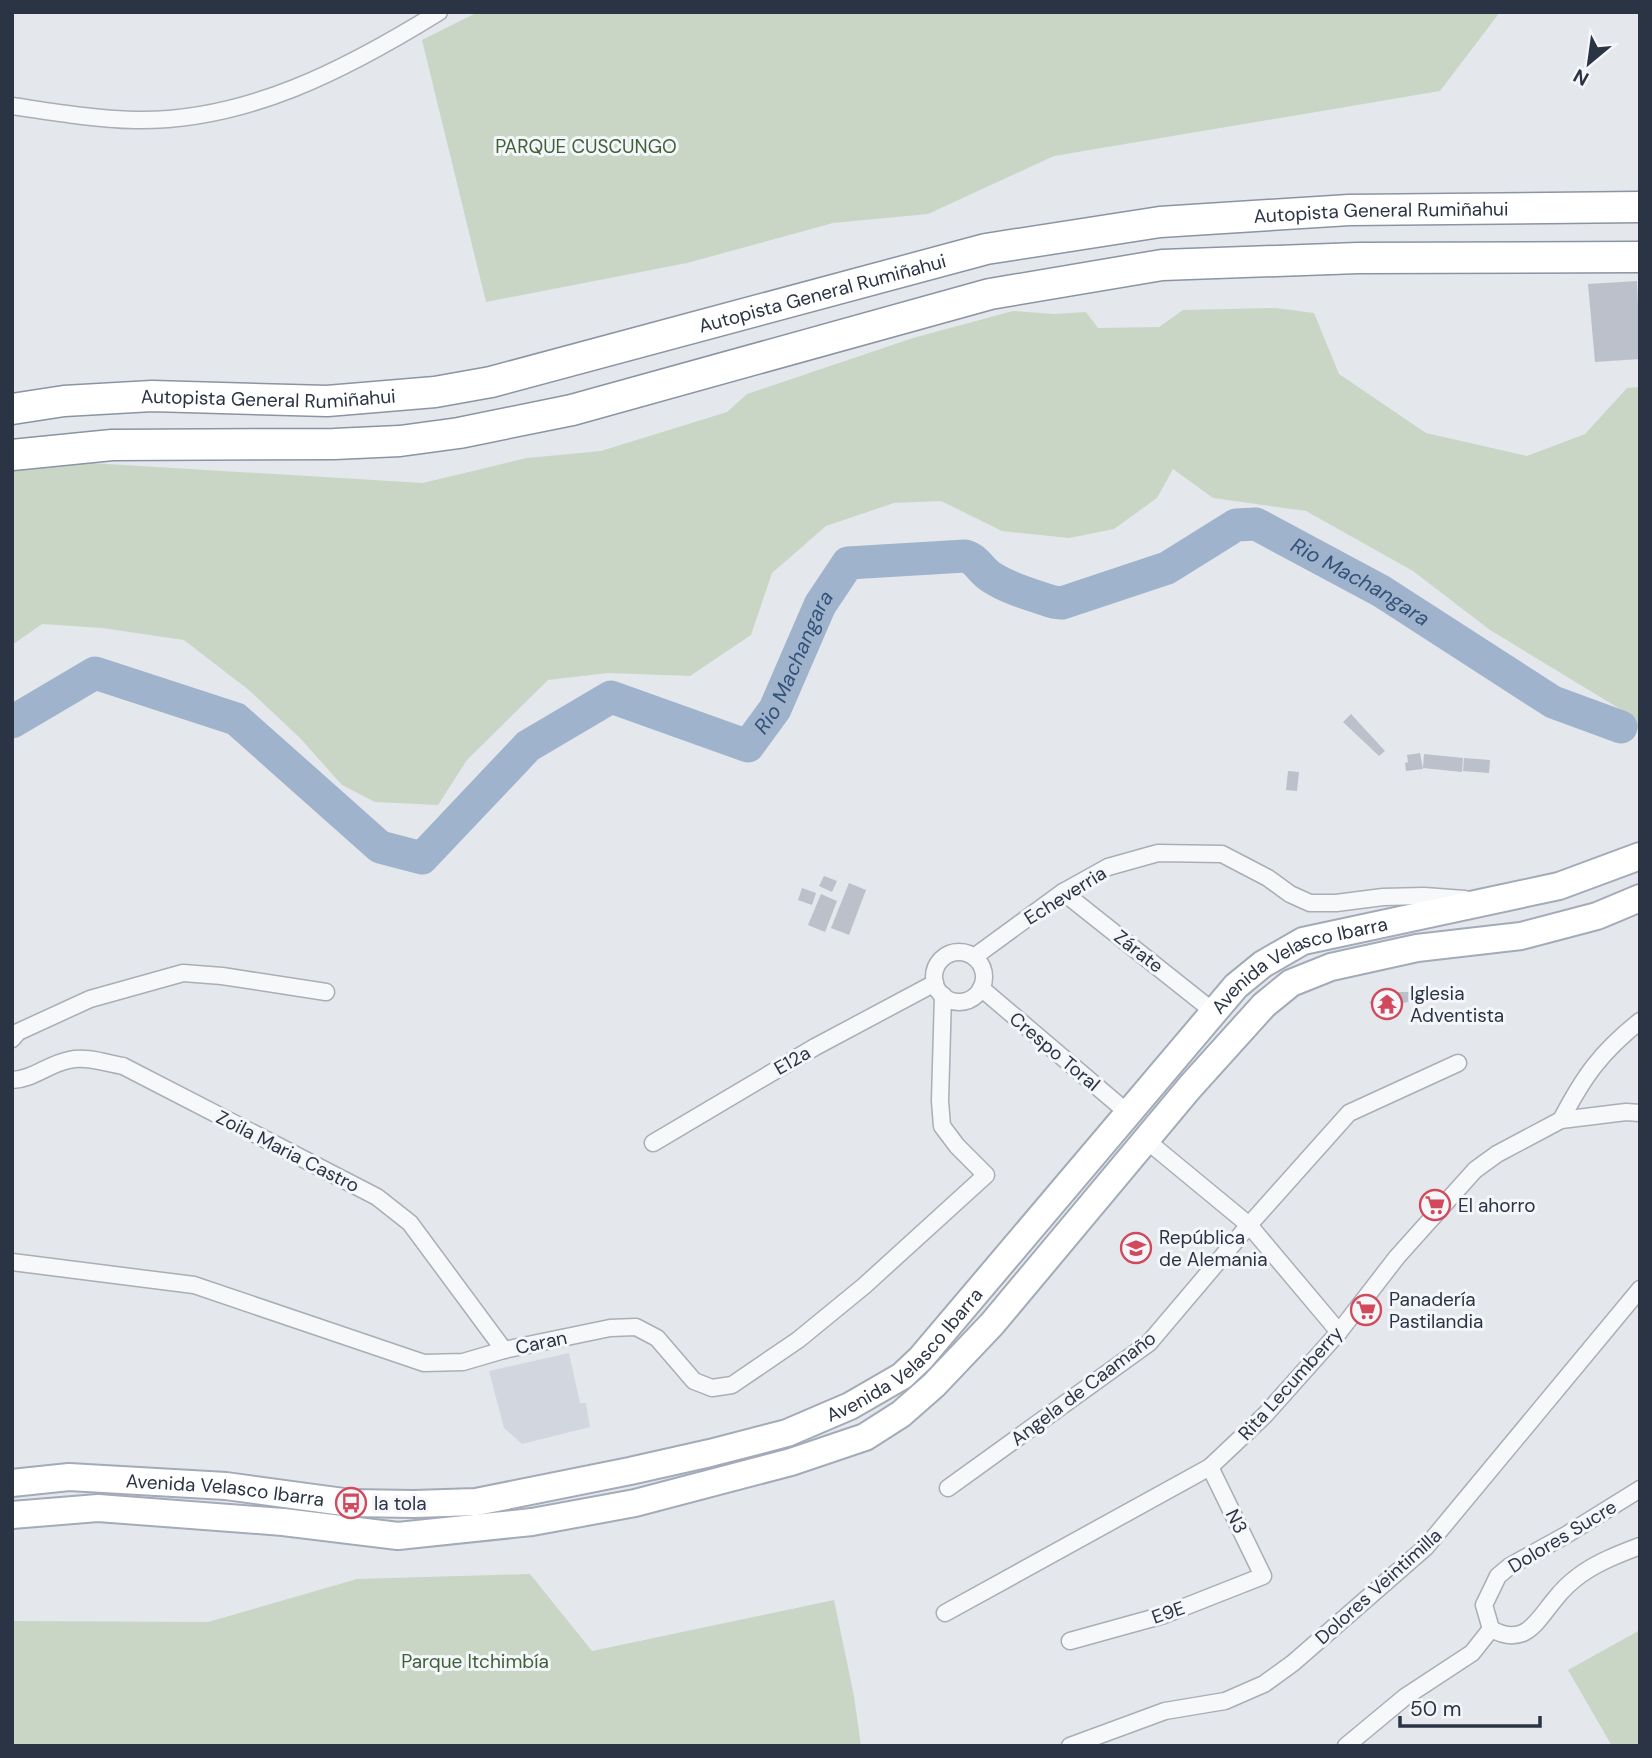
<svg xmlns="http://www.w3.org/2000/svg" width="1652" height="1758" viewBox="0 0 1652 1758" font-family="'DM Sans',sans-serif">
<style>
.built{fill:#d2d6de}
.green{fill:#c9d6c5}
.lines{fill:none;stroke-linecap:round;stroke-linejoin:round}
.river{stroke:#9fb4cc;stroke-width:33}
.building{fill:#bbc0ca}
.street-casing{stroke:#a9aeb7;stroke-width:19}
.primary-casing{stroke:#a3abb8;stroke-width:30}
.highway-casing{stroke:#8b94a3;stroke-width:33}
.street{stroke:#f7f8fa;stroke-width:16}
.primary{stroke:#fff;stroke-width:26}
.highway{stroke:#fff;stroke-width:30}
.labels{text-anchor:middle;stroke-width:6;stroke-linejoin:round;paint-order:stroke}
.park-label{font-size:19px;fill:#3f6138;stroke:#f4f6f9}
.street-label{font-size:19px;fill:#2b3445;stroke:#f4f6f9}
.poi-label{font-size:19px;fill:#2b3445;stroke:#f4f6f9;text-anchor:start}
.water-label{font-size:21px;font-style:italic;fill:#34527a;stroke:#f4f6f9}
</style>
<rect width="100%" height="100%" fill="#e4e7ec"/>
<polygon class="built" points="569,1353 580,1403 586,1403 590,1427 522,1444 504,1428 489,1371"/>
<g class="green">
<polygon points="478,12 1500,12 1440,91 1054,156 928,214 833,223 687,263 486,302 422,40"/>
<polygon points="1276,308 1314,313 1339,374 1426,433 1527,456 1585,434 1627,388 1640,387 1640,733 1630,715 1490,630 1413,571 1306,511 1213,498 1173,469 1157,498 1114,529 1069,538 1002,531 941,501 894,503 826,526 772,573 751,635 690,676 608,673 548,680 467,760 438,805 375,802 342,785 300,738 250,691 184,640 102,628 42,624 12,645 12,471 74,462 423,483 527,458 601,451 727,412 747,394 913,338 1013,311 1054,314 1086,312 1098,328 1159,327 1183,310"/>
<polygon points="530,1574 592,1651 834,1600 854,1696 861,1746 12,1746 12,1621 208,1622 357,1579"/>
<polygon points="1640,1630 1640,1746 1612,1746 1568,1670"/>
</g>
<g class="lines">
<path class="river" id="s1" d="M12,722L95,673L236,719L380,847L422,858L528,746L611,697L748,746L775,709L820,605L848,563L965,556C977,559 981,571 991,577C1009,589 1033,595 1053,602L1062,603L1167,568L1236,525L1256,524L1381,591L1553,702L1621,727"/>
</g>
<g class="building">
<polygon points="1637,281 1640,359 1595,362 1588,284"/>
<polygon points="1351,714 1385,751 1379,756 1343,722"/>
<polygon points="1420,753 1423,769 1406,771 1405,763 1408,762 1407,755"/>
<polygon points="1424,754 1463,758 1462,772 1423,768"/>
<polygon points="1464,758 1490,760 1489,773 1463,771"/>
<polygon points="1288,771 1299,772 1297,791 1286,790"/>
<polygon points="824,876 837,881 832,892 819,886"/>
<polygon points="849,883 866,890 849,935 831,928"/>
<polygon points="802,888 816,893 812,905 798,900"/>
<polygon points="821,894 837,901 825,932 808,925"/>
<polygon points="1389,992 1413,992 1415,1000 1396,1005 1380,1015 1369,1002"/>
</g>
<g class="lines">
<g class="street-casing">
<g id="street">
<path d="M12,106C53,112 94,119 135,120C246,122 347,69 439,12"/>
<polyline points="1063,892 1214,1012"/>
<circle cx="959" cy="977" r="25"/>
<polyline points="974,957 1063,892 1108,867 1158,853 1222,854 1268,878 1290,894 1310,903 1336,903 1383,897 1424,896 1465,899"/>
<polyline points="981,988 1128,1113"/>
<polyline points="12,1039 18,1032 90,999 183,973 222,976 326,992"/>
<path d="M12,1080C34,1079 48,1064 69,1060C87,1056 105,1063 123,1066L377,1197L410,1223L504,1350"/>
<path d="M1561,1120C1584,1076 1601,1052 1640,1021"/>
<polyline points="1146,1140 1249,1225 1339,1332"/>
<polyline points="653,1143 815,1047 935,983"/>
<polyline points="12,1262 194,1285 424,1363 463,1362 504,1350 610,1328 636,1327 657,1338 694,1381 712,1388 732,1385 798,1340 864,1286 986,1175 957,1146 942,1126 940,1101 943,995"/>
<polyline points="948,1488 1149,1343 1249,1225 1349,1113 1458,1063"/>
<polyline points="945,1613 1210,1467 1265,1415 1339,1332 1397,1257 1475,1170 1497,1154 1561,1120 1626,1112 1640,1113"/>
<polyline points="1491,1629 1484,1605 1498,1576 1510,1566 1566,1535 1640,1489"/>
<path d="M1491,1629C1526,1648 1537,1620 1556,1598C1562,1590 1572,1581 1580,1575C1598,1562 1619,1554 1640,1546"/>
<polyline points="1070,1641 1164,1615 1263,1576 1210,1467"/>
<polyline points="1070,1746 1165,1711 1225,1701 1264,1684 1293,1663 1426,1547 1640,1289"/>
<polyline points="1346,1746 1405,1697 1472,1653 1491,1629"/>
</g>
</g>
<g class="primary-casing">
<g id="primary">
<path id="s2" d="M12,1483L69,1477L226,1486L351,1503L414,1504L476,1502L630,1471L710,1453L787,1433L850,1406L902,1376L921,1358L1236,986L1263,964L1303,941L1559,886L1640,856"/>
<polyline points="12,1515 98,1508 283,1522 398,1536 532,1522 635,1503 791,1462 865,1437 901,1414 934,1385 992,1324 1190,1087 1264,1005 1291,983 1331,967 1417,948 1521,936 1597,916 1640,898"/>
</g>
</g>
<g class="highway-casing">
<g id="highway">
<path id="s3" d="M12,409L64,401L152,396L327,401L435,392L491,382L986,249L1160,222L1349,210L1640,207"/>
<polyline points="12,455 112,445 334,444 400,441 459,433 572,410 990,294 1162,265 1358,258 1640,257"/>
</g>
</g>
<use href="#street" class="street"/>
<use href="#primary" class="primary"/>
<use href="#highway" class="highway"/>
</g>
<defs>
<g id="temple-ring" transform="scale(1.575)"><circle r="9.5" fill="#f4f6f9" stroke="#d1495b" stroke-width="1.5"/><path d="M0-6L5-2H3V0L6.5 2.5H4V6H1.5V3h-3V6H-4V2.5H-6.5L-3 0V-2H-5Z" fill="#d1495b"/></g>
<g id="supermarket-ring" transform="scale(1.575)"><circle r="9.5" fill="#f4f6f9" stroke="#d1495b" stroke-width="1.5"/><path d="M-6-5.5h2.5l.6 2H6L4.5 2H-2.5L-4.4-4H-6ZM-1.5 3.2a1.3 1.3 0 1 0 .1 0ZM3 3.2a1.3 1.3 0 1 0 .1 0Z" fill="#d1495b"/></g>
<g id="school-ring" transform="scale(1.575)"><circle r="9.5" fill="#f4f6f9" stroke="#d1495b" stroke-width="1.5"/><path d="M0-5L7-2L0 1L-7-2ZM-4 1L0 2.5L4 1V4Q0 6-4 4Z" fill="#d1495b"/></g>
<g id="bus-ring" transform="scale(1.575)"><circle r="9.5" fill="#f4f6f9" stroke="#d1495b" stroke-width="1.5"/><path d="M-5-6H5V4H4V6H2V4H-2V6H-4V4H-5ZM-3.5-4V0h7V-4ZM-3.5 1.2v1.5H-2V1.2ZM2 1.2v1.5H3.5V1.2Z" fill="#d1495b"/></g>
</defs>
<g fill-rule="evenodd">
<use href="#temple-ring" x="1387" y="1004"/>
<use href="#supermarket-ring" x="1435" y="1205"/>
<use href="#school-ring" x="1136" y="1248"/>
<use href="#supermarket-ring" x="1366" y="1310"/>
<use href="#bus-ring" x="351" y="1503"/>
</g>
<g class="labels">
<g class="park-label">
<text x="586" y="153">PARQUE CUSCUNGO</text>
<text x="475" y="1668">Parque Itchimbía</text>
</g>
<g class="street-label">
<text dy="7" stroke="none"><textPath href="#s3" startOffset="1391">Autopista General Rumiñahui</textPath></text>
<text dy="7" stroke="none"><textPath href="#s3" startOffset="824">Autopista General Rumiñahui</textPath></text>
<text dy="7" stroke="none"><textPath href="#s3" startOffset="257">Autopista General Rumiñahui</textPath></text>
<text transform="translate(1065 895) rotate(-32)" y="7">Echeverria</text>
<text transform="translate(1139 951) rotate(38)" y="7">Zárate</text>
<text dy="7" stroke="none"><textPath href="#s2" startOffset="1494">Avenida Velasco Ibarra</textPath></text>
<text transform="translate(1055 1051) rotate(40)" y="7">Crespo Toral</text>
<text transform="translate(792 1060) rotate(-30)" y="7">E12a</text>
<text transform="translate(288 1151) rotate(27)" y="7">Zoila Maria Castro</text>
<text transform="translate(541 1342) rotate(-12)" y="7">Caran</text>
<text dy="7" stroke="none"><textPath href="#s2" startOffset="928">Avenida Velasco Ibarra</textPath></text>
<text transform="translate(1290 1383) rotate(-48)" y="7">Rita Lecumberry</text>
<text transform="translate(1083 1388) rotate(-37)" y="7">Angela de Caamaño</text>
<text dy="7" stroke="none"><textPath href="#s2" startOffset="214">Avenida Velasco Ibarra</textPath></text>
<text transform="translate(1237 1521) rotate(64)" y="7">N3</text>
<text transform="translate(1562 1536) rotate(-31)" y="7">Dolores Sucre</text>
<text transform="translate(1378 1586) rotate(-42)" y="7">Dolores Veintimilla</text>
<text transform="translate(1168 1612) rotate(-19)" y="7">E9E</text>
</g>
<g class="poi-label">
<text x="1410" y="1000">Iglesia<tspan x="1410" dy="22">Adventista</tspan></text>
<text x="1458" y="1212">El ahorro</text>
<text x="1159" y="1244">República<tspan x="1159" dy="22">de Alemania</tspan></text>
<text x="1389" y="1306">Panadería<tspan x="1389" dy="22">Pastilandia</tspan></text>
<text x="374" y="1510">la tola</text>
</g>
<g class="water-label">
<text dy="7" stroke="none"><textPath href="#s1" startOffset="1645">Rio Machangara</textPath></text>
<text dy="7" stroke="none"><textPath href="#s1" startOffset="973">Rio Machangara</textPath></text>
</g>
</g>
<rect width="1652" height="1758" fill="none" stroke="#2b3445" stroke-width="28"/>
<g transform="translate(1589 63) rotate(209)" stroke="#f4f6f9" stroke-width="5" paint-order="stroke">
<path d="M0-5L12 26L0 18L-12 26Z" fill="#2b3445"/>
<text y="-10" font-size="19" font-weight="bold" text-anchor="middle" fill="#2b3445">N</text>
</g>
<path d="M1400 1716v10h140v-10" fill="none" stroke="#2b3445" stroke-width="3.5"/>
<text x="1410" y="1716" font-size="21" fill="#2b3445" stroke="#f4f6f9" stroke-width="5" paint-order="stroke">50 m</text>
</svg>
